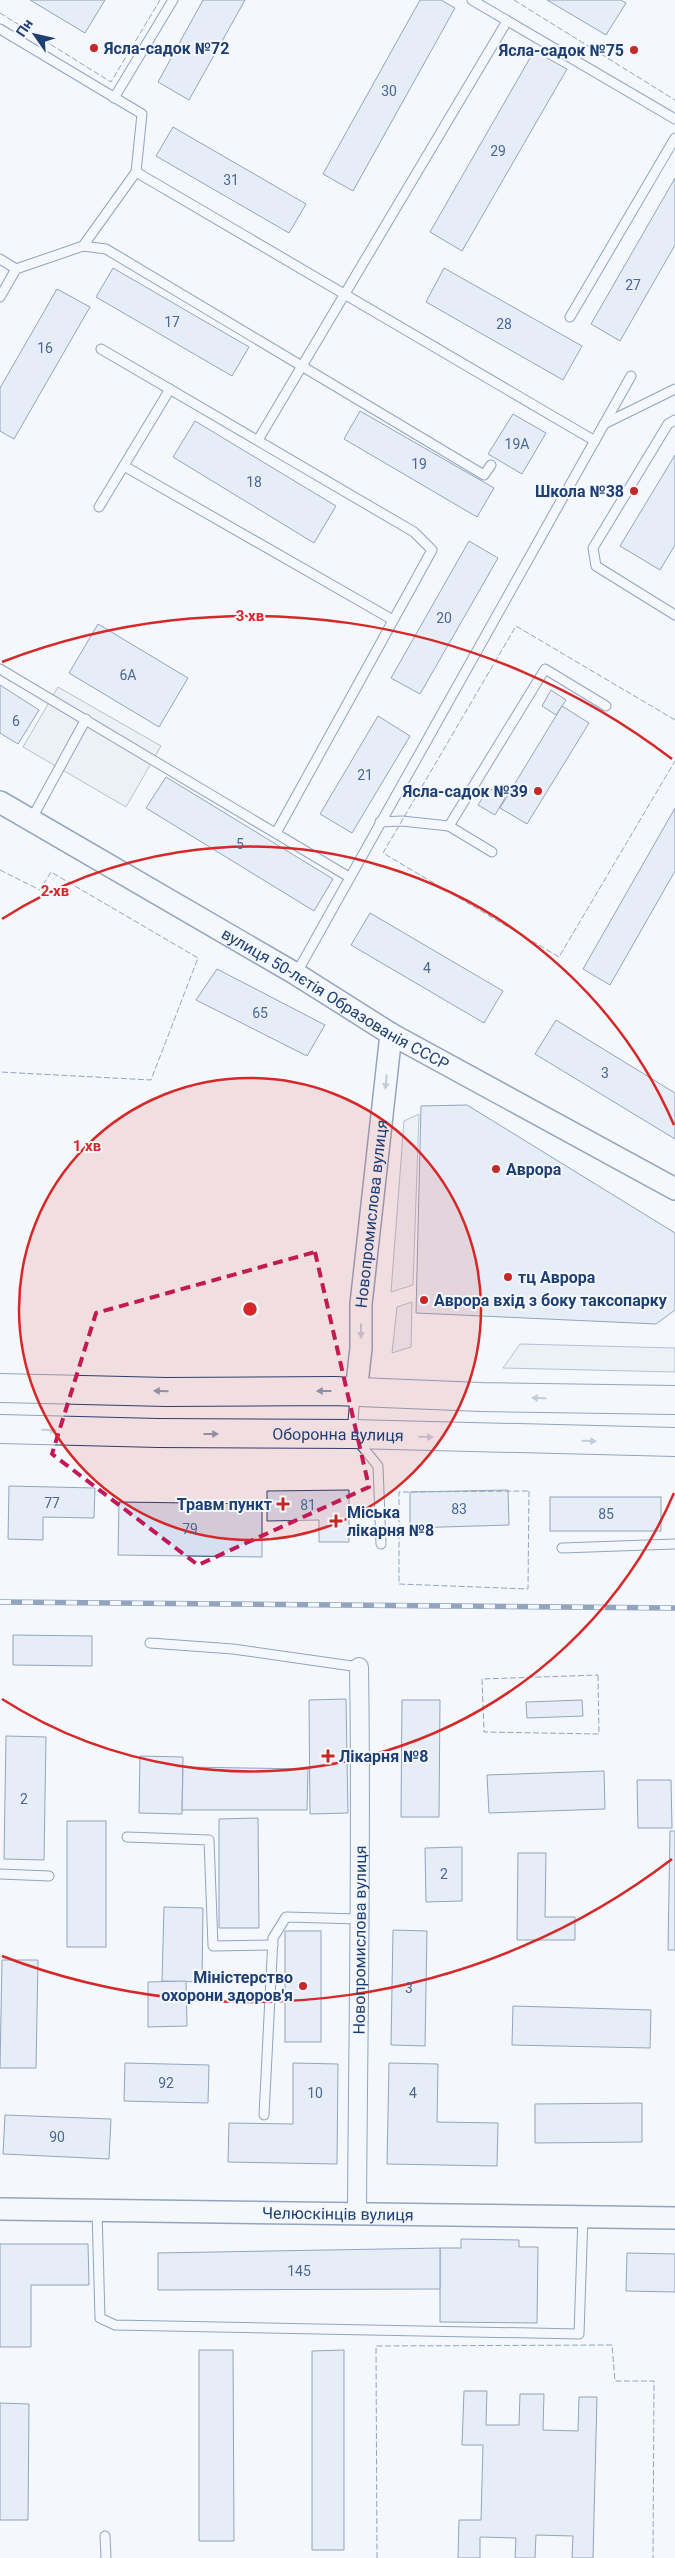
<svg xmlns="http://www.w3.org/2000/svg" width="675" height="2558" viewBox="0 0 675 2558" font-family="Roboto,sans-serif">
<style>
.parking{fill:#e3e8f0;stroke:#687fa3}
.building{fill:#d5e0f0;stroke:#1d3f73}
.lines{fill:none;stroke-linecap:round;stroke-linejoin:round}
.service-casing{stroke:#1d3f73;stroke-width:11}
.minor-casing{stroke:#1d3f73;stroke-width:20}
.tertiary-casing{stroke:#1d3f73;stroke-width:24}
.primary-casing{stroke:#1d3f73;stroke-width:30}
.service{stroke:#f4f7fb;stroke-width:9}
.minor{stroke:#f4f7fb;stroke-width:18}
.tertiary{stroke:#f4f7fb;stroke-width:21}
.primary{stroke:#f4f7fb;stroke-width:28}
.rail-casing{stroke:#1d3f73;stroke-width:5.5}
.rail{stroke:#f4f7fb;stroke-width:4;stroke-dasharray:11;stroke-linecap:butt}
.fence{stroke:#1d3f73;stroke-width:1;stroke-dasharray:6 2.5;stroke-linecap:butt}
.oneway{fill:#889bb7}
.marked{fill:none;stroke:#c2185b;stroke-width:4;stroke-dasharray:10 6;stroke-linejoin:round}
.ring{fill:none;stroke:#d62828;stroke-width:2.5}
.poi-dot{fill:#c62828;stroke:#f4f7fb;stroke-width:2}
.labels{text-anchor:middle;stroke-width:4;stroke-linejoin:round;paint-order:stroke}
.number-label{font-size:14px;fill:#4b6792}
.poi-label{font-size:16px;font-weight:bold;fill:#1d3f73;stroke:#f4f7fb;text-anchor:start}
.street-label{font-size:16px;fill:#1d3f73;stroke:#f4f7fb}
.centre{fill:#d62828;stroke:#f4f7fb;stroke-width:2.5}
.ring-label{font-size:15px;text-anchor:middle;font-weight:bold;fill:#d62828;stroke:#f4f7fb;stroke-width:4;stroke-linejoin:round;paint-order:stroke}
</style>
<rect width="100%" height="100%" fill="#f4f7fb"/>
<g class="parking">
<polygon points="58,687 161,746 126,807 23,747"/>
<polygon points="419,1114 413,1285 391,1292 404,1121"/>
<polygon points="412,1302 411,1347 392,1353 397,1307"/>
<polygon points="520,1344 675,1348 675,1372 503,1368"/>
</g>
<g class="building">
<polygon points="30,0 105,0 85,33"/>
<polygon points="203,0 245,0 189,100 158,82"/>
<polygon points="420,0 441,0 455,8 353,191 323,174"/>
<polygon points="547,0 621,0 626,3 606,35"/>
<polygon points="534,51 567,69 462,251 430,232"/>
<polygon points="173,127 306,204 289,233 156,156"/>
<polygon points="675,178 675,245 620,341 591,324"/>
<polygon points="113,268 249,347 232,376 96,297"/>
<polygon points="444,268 582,346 563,380 426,302"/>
<polygon points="57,289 90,307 14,439 0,431 0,388"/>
<polygon points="360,411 494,488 477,517 344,439"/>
<polygon points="513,414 546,433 522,474 488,454"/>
<polygon points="195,421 336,506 314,543 173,457"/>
<polygon points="675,455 675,545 660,570 620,546"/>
<polygon points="469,541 498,558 420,694 391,678"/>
<polygon points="98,624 188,678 159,727 69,673"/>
<polygon points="0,685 39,710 18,744 0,733"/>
<polygon points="551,690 566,700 556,715 542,706"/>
<polygon points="562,706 589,723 527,824 500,808"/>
<polygon points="378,716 410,736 352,833 320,814"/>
<polygon points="166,777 333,879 314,911 146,808"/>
<polygon points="489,788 505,798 495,815 478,805"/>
<polygon points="675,808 675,871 610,985 583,969"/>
<polygon points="370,913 503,991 484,1023 351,945"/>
<polygon points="217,969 325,1025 307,1056 196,1000"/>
<polygon points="556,1020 675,1093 675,1139 535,1054"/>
<polygon points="467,1105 675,1233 675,1310 656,1324 416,1313 421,1106"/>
<polygon points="9,1486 95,1488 94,1518 43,1517 43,1540 8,1539"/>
<polygon points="349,1490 349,1542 319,1542 319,1520 267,1521 267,1491"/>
<polygon points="508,1490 509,1525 410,1528 410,1492"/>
<rect x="550" y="1497" width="111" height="34"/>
<polygon points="119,1502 262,1504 262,1557 118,1555"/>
<polygon points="13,1635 92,1636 92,1666 13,1665"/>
<polygon points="346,1699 348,1813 310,1814 309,1700"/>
<polygon points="402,1700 440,1700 439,1817 401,1817"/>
<polygon points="582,1700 583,1716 527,1718 526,1702"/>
<polygon points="6,1736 46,1737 44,1860 4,1859"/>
<polygon points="140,1756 183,1757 182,1814 139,1813"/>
<polygon points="183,1767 308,1769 307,1810 182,1810"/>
<polygon points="604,1771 605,1809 489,1813 487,1775"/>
<polygon points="637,1780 671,1780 672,1828 638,1828"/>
<polygon points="258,1818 259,1928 219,1928 219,1819"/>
<rect x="67" y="1821" width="39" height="126"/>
<polygon points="670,1831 675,1831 675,1950 668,1950"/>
<polygon points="462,1847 462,1901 426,1902 425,1848"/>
<polygon points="518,1853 546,1853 545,1917 575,1917 575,1940 517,1940"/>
<polygon points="164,1907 203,1908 202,1982 162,1981"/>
<polygon points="393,1930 427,1931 425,2046 391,2045"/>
<rect x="285" y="1931" width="36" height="111"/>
<polygon points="2,1960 38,1960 36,2068 0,2068"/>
<polygon points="186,1981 187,2026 148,2027 148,1982"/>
<polygon points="513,2006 651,2010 650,2048 512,2045"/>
<polygon points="125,2063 209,2065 208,2103 124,2101"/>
<polygon points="293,2063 338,2064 337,2164 228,2162 229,2123 293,2124"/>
<polygon points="389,2063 438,2064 437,2122 498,2123 497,2166 387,2164"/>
<polygon points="642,2103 642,2142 535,2143 535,2104"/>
<polygon points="5,2115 111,2119 109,2159 3,2154"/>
<polygon points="461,2239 519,2240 519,2247 538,2247 537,2323 440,2322 440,2248 461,2248"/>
<polygon points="0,2244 88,2244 89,2285 31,2285 31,2347 0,2347"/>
<polygon points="440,2248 440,2289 158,2290 158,2253"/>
<polygon points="627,2253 675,2254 675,2292 626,2291"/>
<polygon points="199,2350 233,2350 234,2541 199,2541"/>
<polygon points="344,2350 344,2550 312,2550 312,2351"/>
<polygon points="464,2391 487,2391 486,2425 519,2425 520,2394 544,2394 543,2430 578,2431 579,2397 597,2397 593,2558 572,2558 573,2536 536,2535 535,2558 515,2558 516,2538 480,2537 480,2558 458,2558 459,2520 481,2520 483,2445 462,2445"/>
<polygon points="0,2403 29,2404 28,2520 0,2520"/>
</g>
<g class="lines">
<g class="service-casing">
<g id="service">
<polyline points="472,0 675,119"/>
<polyline points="0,29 142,114 136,172 83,246"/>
<polyline points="114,98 173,0"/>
<polyline points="136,172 595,441"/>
<polyline points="0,259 16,269"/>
<polyline points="0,297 16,269 83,246 106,249 484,475 491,465"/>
<polyline points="570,317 675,138"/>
<polyline points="101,349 414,532 432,550 276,833"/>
<polyline points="675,420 668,424 593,548 596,566 675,615"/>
<polyline points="604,424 675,389"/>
<polyline points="258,440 507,21"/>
<polyline points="124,466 393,620"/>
<polyline points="99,507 170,389"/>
<polyline points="0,669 349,877"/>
<polyline points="31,820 86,719"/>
<polyline points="380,822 402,821 449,826"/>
<polyline points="492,852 449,826 545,669 606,706"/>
<polyline points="296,974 631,376"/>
<polyline points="355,1396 352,1434 378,1466 381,1544"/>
<polyline points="562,1548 675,1544"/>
<polyline points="150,1643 233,1649 359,1667"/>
<polyline points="127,1837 209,1840 213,1946 273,1945"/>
<polyline points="0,1874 49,1876"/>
<polyline points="264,2115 273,1938 286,1917 359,1919"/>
<polyline points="97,2210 100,2318 115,2325 579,2334 583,2216"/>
<polyline points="105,2536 106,2558"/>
</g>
</g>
<g class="minor-casing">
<g id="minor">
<path id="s1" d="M357,2212C358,2030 362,1848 359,1667"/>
</g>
</g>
<g class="tertiary-casing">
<g id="tertiary">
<path id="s2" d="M0,802L296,974L391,1034L675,1189"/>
<path id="s3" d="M356,1393L361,1348V1304L391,1034"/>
<path id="s4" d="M0,2209L675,2218"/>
</g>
</g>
<g class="primary-casing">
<g id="primary">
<polyline points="0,1388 166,1392 334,1391 481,1397 675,1400"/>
<path id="s5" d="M0,1429L158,1433L352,1434L675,1442"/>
</g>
</g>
<use href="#service" class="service"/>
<use href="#minor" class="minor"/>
<use href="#tertiary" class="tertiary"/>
<use href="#primary" class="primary"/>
<g class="rail-casing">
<polyline id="rail" points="0,1602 675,1608"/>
</g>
<use href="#rail" class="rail"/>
<g class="fence">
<polyline points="514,0 675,100"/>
<polyline points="0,13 111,82 160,0"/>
<polyline points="675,720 516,626 383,853 559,957 675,761"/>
<polyline points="0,870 40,890 51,872 198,958 151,1080 0,1072"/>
<polygon points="529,1491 528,1589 399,1584 399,1492"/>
<polygon points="598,1675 599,1734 484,1732 482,1679"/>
<polyline points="377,2558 376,2346 612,2345 615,2381 654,2381 653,2558"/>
</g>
</g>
<defs><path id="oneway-solid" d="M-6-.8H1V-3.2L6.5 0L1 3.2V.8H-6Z" transform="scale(1.25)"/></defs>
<g class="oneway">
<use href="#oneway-solid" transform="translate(386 1082) rotate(96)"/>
<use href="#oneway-solid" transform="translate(361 1331) rotate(90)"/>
<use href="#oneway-solid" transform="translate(161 1391) rotate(-179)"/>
<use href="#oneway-solid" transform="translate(324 1391) rotate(180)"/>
<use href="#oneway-solid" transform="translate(539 1398) rotate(-179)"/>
<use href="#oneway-solid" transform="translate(49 1430) rotate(2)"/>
<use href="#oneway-solid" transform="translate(211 1434)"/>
<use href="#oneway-solid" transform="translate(426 1437) rotate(1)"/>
<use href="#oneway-solid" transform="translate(589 1441) rotate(1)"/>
</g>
<path d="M0 0H675V2558H0ZM315,1252L369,1487L198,1565L52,1454L96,1313Z" fill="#f4f7fb" fill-opacity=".55" fill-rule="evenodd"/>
<path class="marked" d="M315,1252L369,1487L198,1565L52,1454L96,1313Z"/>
<circle cx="250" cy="1309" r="231" fill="#d62828" fill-opacity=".12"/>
<g class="ring">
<circle cx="250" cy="1309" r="231"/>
<path d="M674 1493A462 462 0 0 1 2 1699M2 919A462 462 0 0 1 674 1125"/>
<path d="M672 1859A693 693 0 0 1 2 1956M2 662A693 693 0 0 1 672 759"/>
</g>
<g class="poi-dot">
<circle cx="94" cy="48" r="5"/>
<circle cx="634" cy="50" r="5"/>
<circle cx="634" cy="491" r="5"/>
<circle cx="538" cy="791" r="5"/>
<circle cx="496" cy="1169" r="5"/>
<circle cx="508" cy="1277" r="5"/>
<circle cx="424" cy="1300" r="5"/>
<path d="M280.5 1496.5h5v5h5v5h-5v5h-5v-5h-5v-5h5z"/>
<path d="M333.5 1513.5h5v5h5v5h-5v5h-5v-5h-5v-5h5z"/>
<path d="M325.5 1748.5h5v5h5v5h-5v5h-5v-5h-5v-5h5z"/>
<circle cx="303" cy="1986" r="5"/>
</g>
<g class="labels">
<g class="number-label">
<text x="389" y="96">30</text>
<text x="498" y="156">29</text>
<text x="231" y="185">31</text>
<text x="633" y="290">27</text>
<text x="172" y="327">17</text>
<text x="504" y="329">28</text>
<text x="45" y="353">16</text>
<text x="517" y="449">19А</text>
<text x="419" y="469">19</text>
<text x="254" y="487">18</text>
<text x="444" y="623">20</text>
<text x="128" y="680">6А</text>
<text x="16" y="726">6</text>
<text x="365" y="780">21</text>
<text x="240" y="849">5</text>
<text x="427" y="973">4</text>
<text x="260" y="1018">65</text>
<text x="605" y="1078">3</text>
<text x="52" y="1508">77</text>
<text x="308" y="1510">81</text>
<text x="459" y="1514">83</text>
<text x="606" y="1519">85</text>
<text x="190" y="1534">79</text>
<text x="24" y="1804">2</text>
<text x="444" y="1879">2</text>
<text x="409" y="1993">3</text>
<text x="166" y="2088">92</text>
<text x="315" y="2098">10</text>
<text x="413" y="2098">4</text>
<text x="57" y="2142">90</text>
<text x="299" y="2276">145</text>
</g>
<g class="poi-label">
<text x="104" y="54">Ясла-садок №72</text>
<text x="624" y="56" text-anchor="end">Ясла-садок №75</text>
<text x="624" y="497" text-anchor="end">Школа №38</text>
<text x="528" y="797" text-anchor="end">Ясла-садок №39</text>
<text x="506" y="1175">Аврора</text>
<text x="518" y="1283">тц Аврора</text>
<text x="434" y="1306">Аврора вхід з боку таксопарку</text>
<text x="272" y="1510" text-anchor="end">Травм пункт</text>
<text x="347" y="1518">Міська<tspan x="347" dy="18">лікарня №8</tspan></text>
<text x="339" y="1762">Лікарня №8</text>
<text x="293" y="1983" text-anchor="end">Міністерство<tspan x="293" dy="18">охорони здоров'я</tspan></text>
</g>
<g class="street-label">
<text dy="6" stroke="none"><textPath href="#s2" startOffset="389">вулиця 50-лєтія Образованія СССР</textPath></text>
<text dy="6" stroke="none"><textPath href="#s3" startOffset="180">Новопромислова вулиця</textPath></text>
<text dy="6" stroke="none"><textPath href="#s5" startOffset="338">Оборонна вулиця</textPath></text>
<text dy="6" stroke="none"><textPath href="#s1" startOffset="272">Новопромислова вулиця</textPath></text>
<text dy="6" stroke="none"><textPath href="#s4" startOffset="338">Челюскінців вулиця</textPath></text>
</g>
</g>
<circle cx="250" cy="1309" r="8" class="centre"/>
<g class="ring-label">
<text x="250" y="621">3 хв</text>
<text x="55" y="896">2 хв</text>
<text x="87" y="1151">1 хв</text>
</g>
<g transform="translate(35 35) rotate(304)" stroke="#f4f7fb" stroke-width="4" paint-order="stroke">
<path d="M0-4L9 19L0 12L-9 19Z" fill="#1d3f73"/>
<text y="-8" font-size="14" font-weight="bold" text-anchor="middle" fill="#1d3f73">Пн</text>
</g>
</svg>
